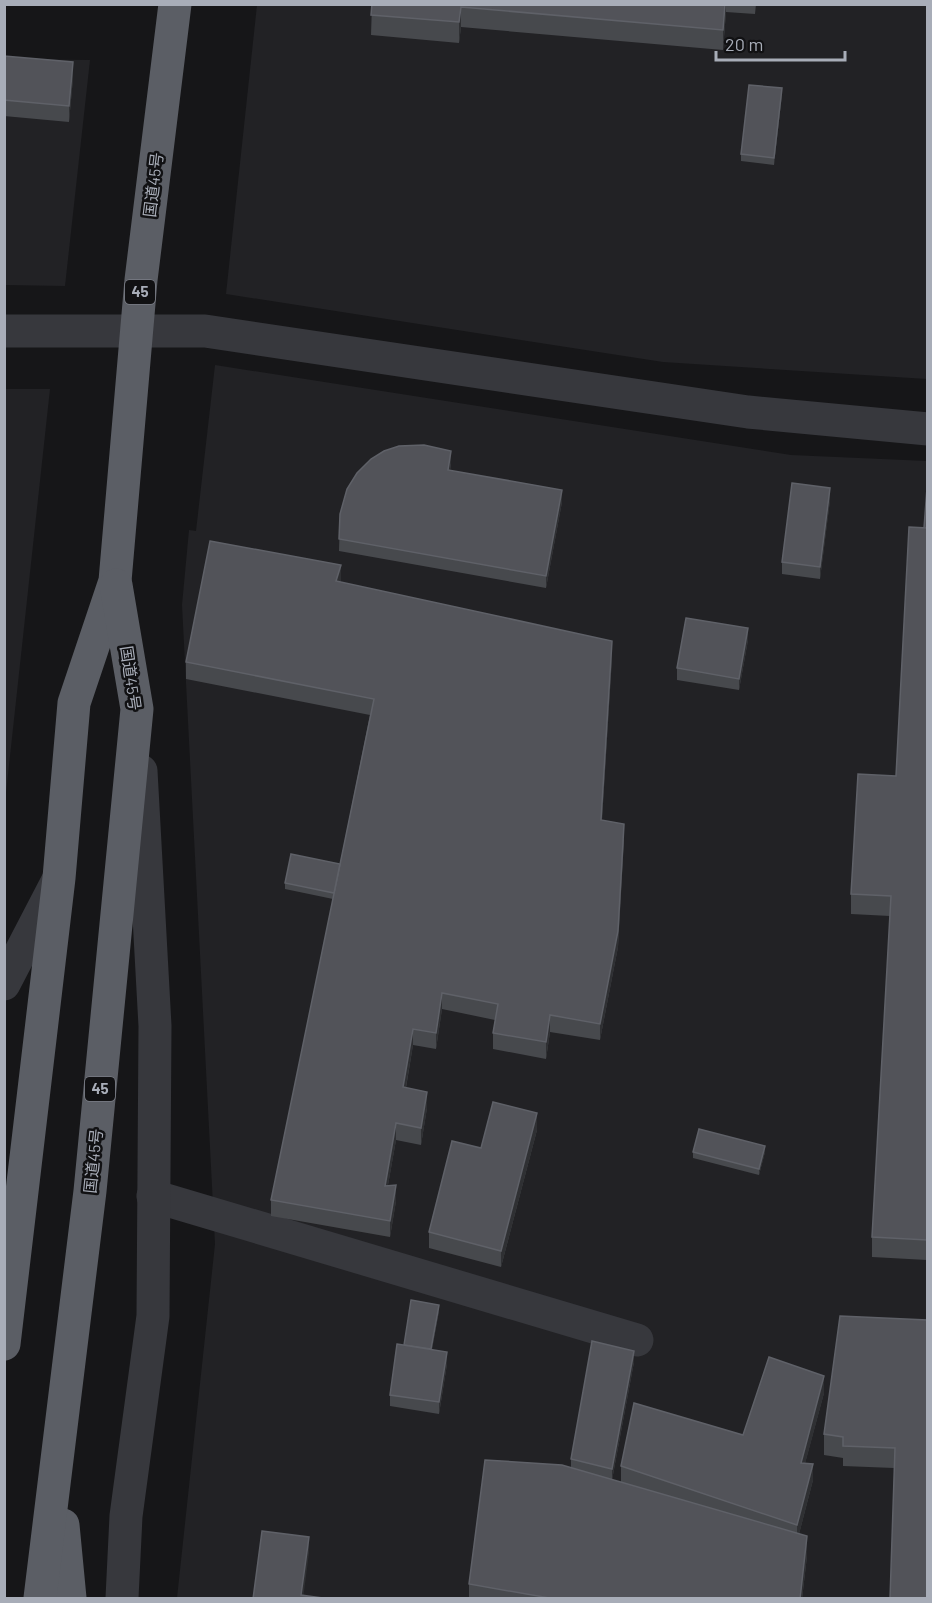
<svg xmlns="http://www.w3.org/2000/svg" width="932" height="1603" viewBox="0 0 932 1603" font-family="Barlow,'Noto Sans JP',sans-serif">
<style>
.built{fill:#222225}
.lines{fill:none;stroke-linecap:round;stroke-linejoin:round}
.minor{stroke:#37383d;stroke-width:33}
.tertiary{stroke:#37383d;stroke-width:33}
.trunk{stroke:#5b5e65;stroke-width:33}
.wall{fill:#47494d}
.shaded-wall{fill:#2f3033}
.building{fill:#525359;stroke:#5f6168;stroke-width:1.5}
.labels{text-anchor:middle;stroke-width:5;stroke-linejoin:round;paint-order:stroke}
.shield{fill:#111113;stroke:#7b7e86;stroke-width:1.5}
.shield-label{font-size:15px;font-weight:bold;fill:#a8adb8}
.street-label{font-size:16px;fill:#a8adb8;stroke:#111113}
</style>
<rect width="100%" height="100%" fill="#161618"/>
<g class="built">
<polygon points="257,5 927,5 927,379 663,362 226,294"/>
<polygon points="5,59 90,60 65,286 5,285"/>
<polygon points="215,365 791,455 927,461 927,1598 177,1598 215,1244 182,605 189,530 196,531"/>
<polygon points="5,389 50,389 5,802 4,389"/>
</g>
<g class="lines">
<g class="minor">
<polyline points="137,331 205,331 748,412 928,429"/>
<polyline points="4,984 58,880"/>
<polyline points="153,1196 637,1340"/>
<polyline points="122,1598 126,1516 153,1316 155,1026 141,771"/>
</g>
<polyline class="tertiary" points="4,331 137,331"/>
<g class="trunk">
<polyline points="4,1344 59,878 74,703 115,581 141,280 175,4"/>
<polyline points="63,1525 70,1598"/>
<polyline points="40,1598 90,1191 137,709 116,585"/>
</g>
</g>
<g class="wall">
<polygon points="372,4 756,4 755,14 726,12 723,50 461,27 459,43 371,35"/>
<polygon points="4,56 73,78 69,122 4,116"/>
<polygon points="782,94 774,165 741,161 741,154"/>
<polygon points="451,463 450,471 562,502 546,588 339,551 340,514"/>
<polygon points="927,488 927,1260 872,1257 872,1237 890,916 851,914 851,894 896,776 924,528"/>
<polygon points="830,500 820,579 782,574 782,562"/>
<polygon points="341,582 612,658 602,820 624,840 618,947 600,1040 550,1032 546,1059 493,1049 493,1033 495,1020 442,1009 436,1049 413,1045 406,1088 427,1108 421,1145 396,1140 388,1185 396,1201 390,1237 271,1216 271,1200 333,899 285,889 285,883 340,864 370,715 186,679 186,662"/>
<polygon points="748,640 739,690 677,680 677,668"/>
<polygon points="537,1130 501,1267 429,1248 429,1232 481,1148"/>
<polygon points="693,1152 765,1152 759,1175 693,1158"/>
<polygon points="439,1311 432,1349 447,1364 439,1414 390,1406 390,1395 404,1345"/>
<polygon points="927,1320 894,1468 843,1466 843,1458 824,1455 824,1434"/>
<polygon points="634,1362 612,1480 621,1482 621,1466 743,1435 824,1393 805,1463 813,1480 799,1534 807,1556 802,1599 469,1599 469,1584 571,1468 571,1459"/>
</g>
<g class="shaded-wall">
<polygon points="725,4 726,4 726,12 723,50 723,30"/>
<polygon points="461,7 461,27 459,43 459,22"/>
<polygon points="73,62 73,78 69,122 69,106"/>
<polygon points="782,88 782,94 774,165 774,158"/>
<polygon points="451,451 451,463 448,482 448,470"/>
<polygon points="830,488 830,500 820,579 820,567"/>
<polygon points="562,490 562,502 546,588 546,576"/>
<polygon points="341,565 341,582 336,581"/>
<polygon points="748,628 748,640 739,690 739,679"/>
<polygon points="612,641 612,658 601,836 601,820"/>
<polygon points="624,824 618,947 600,1040 600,1024"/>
<polygon points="442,993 442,1009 436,1049 436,1033"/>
<polygon points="550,1015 550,1032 546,1059 546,1042"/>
<polygon points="413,1029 413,1045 403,1104 403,1087"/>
<polygon points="427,1092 427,1108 421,1145 421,1128"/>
<polygon points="537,1113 537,1130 501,1267 501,1251"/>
<polygon points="396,1123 396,1140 385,1202 385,1186"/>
<polygon points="765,1146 765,1152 759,1175 759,1169"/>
<polygon points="396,1185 396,1201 390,1237 390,1221"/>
<polygon points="439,1305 439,1311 431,1356 431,1350"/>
<polygon points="634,1351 634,1362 612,1480 612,1469"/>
<polygon points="447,1352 447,1364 439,1414 439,1402"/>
<polygon points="824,1376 824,1393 801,1479 801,1463"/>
<polygon points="813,1464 813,1480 797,1542 797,1525"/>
<polygon points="807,1536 807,1556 802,1599 800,1599"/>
<polygon points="309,1537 309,1553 303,1599 301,1595"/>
</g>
<g class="building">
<polygon points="372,4 725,4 723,30 461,7 459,22 371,15"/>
<polygon points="4,56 73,62 69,106 4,100"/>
<polygon points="749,85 782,88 774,158 741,154"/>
<polygon points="424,445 451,451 448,470 562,490 546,576 339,539 340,514 347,489 357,473 371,459 384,451 399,446"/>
<polygon points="792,483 830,488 820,567 782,562"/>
<polygon points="927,488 927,528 924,528"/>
<polygon points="909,527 927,528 927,1240 872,1237 891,896 851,894 858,774 896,776"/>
<polygon points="210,541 341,565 336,581 612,641 601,820 624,824 618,931 600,1024 550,1015 546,1042 493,1033 498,1004 442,993 436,1033 413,1029 403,1087 427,1092 421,1128 396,1123 385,1186 396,1185 390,1221 271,1200 374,699 186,662"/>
<polygon points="686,618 748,628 739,679 677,668"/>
<polygon points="291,854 340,864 334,893 285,883"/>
<polygon points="493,1102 537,1113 501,1251 429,1232 452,1141 481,1148"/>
<polygon points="699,1129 765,1146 759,1169 693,1152"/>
<polygon points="411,1300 439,1305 431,1349 404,1345"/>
<polygon points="840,1316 927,1320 927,1599 890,1599 895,1448 843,1446 843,1437 824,1434"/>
<polygon points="592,1341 634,1351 612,1469 571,1459"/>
<polygon points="397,1344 447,1352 439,1402 390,1395"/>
<polygon points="769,1357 824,1376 801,1463 813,1464 797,1525 621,1466 634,1403 743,1435"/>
<polygon points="485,1460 562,1465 807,1536 800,1599 555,1599 469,1584"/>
<polygon points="262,1531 309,1537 301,1595 330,1599 253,1599"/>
</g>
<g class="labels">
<g class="shield">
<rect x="125" y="280" width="30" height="24" rx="4.5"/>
<rect x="85" y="1077" width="30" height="24" rx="4.5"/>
</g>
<g class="shield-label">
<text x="140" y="297">45</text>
<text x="100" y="1094">45</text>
</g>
<g class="street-label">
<text transform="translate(153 185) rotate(-83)" y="6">国道45号</text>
<text transform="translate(131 678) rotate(82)" y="6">国道45号</text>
<text transform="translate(93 1161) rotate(-84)" y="6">国道45号</text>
</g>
</g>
<rect width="932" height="1603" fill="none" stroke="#a8adb8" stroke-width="12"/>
<path d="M716 51v9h129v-9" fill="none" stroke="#a8adb8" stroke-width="3"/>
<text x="725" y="51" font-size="18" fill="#a8adb8" stroke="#111113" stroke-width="4.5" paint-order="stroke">20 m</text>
</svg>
